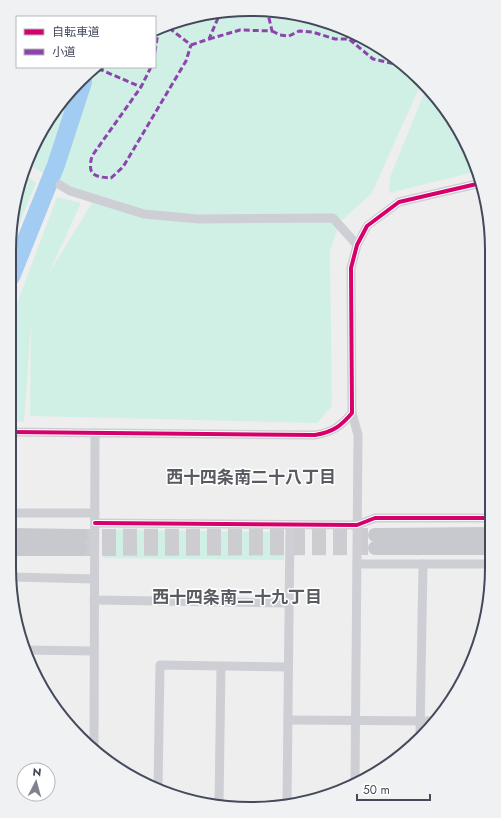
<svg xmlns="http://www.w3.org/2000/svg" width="501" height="818" viewBox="0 0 501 818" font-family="Jost,'Noto Sans JP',sans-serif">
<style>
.green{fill:#d0f0e5}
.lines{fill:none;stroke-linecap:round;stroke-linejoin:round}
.river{stroke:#a2ccf1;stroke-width:18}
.primary-tunnel{stroke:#cdcdd1;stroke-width:14;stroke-dasharray:14 7;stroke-linecap:butt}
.street{stroke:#cecfd4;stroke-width:9}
.primary{stroke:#c8c9cf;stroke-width:14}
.quiet{stroke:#8e44ad;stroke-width:3;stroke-dasharray:6 3;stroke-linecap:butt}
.cycleway-casing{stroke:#fff;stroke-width:6}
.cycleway{stroke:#d6006c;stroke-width:4}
.labels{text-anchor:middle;stroke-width:3;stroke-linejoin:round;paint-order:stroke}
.neighbourhood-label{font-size:17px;font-weight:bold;fill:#595b63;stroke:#fff}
.rim{fill:none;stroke:#444a5c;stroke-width:2}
</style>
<rect width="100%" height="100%" fill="#efeeee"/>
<g class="green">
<polygon points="219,11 313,17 397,59 423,88 419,88 372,193 340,222 330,251 332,406 317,423 30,416 31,322 24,422 10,421 10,322 57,197 81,203 49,273 95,198 73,190 26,163 27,158 59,104 100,67 155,67 155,33"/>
<polygon points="425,91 460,130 478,171 389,193 390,177"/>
<polygon points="23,173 36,183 11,243 11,219"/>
<polygon points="108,530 280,532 284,537 284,560 103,558 102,535"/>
</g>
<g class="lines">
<polyline class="river" points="11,277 56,165 83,82"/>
<g class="primary-tunnel">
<polyline points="81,536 375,535"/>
<polyline points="81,549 375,548"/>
</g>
<g class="street">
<polyline points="60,185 70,191 144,214 198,219 333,218 357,245"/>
<polyline points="352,413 358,435 355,783"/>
<path d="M10,432L315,435C333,432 341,426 352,413L351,268L357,245L367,226L399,202L481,183"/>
<polyline points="9,513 95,513"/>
<polyline points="95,523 357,525 375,518 490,518"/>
<polyline points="489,534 491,297"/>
<polyline points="357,564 489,564"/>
<polyline points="11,577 94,579"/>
<polyline points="94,600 289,603"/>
<polyline points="489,604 489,548"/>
<polyline points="24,650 93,651"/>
<polyline points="288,720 435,721"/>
<polyline points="420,735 423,564"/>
<polyline points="94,747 95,433"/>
<polyline points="158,789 160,665 288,667"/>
<polyline points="287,803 290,525"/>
<polyline points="219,804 221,667"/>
</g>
<g class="primary">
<polyline points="9,535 81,536"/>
<polyline points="375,535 490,534"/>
<polyline points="375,548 490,548"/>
<polyline points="9,549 81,549"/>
</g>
<g class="quiet">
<polyline points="169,28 191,45"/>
<polyline points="272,31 280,35 289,36 299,31 312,32 335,39 349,39 373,59 404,66"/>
<polyline points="345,33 349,39 367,44"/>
<polyline points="209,39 240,30 272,31 268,14"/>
<polyline points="191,45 209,39 221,11"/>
<polyline points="155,52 158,32"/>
<path d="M151,67L141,87L92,156C87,175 94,177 111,178L123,167L186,61L191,45"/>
<polyline points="99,68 99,69 141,87"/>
</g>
<g class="cycleway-casing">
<g id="cycleway">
<path d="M10,432L315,435C333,432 341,426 352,413L351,268L357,245L367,226L399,202L481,183"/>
<polyline points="95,523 357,525 375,518 490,518"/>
</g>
</g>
<use href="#cycleway" class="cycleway"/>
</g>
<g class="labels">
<g class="neighbourhood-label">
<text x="251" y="483">西十四条南二十八丁目</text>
<text x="237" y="603">西十四条南二十九丁目</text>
</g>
</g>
<path d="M0 0H501V818H0ZM250 16H251A234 234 0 0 1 485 250V568A234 234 0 0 1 251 802H250A234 234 0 0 1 16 568V250A234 234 0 0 1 250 16Z" fill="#f0f1f2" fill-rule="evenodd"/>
<path class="rim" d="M250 16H251A234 234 0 0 1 485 250V568A234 234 0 0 1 251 802H250A234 234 0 0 1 16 568V250A234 234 0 0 1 250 16Z"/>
<rect x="16" y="16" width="140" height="52" fill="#ffffff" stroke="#b4b7be"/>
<rect x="24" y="29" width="20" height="6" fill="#d6006c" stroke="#b4b7be"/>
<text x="52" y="36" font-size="12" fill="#444a5c">自転車道</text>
<rect x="24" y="49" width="20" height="6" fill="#8e44ad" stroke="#b4b7be"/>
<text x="52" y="56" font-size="12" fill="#444a5c">小道</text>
<g transform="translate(36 782) rotate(6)"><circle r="19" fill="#ffffff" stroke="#b4b7be"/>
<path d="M0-3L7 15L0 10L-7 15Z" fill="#80838f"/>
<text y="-6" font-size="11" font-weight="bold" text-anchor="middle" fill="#444a5c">N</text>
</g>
<path d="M357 794v6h73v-6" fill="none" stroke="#444a5c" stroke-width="2"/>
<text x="363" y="794" font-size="12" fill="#444a5c" stroke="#ffffff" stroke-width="3" paint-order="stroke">50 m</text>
</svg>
